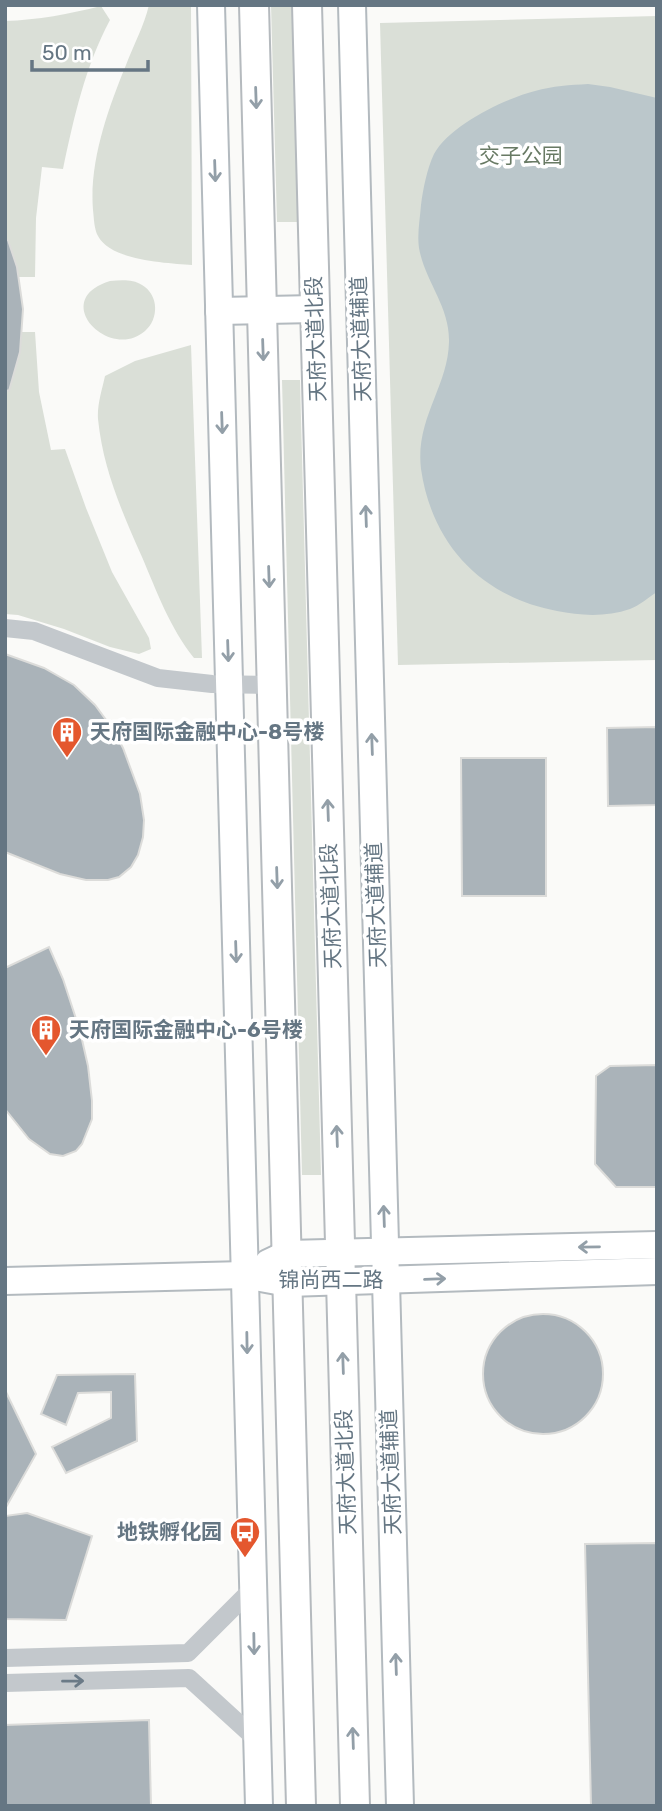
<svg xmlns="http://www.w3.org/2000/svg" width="662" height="1811" viewBox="0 0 662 1811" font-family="Rubik,'Noto Sans SC',sans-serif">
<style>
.green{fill:#dadfd7}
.water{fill:#bbc7cb}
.building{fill:#aab3b9;stroke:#dcdcda;stroke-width:2}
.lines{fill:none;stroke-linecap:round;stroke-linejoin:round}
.secondary-casing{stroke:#b3babf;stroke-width:30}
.primary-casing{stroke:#b5babe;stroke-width:32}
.street{stroke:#c3c8cc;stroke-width:18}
.secondary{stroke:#fff;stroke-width:26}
.primary{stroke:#fff;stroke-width:28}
.oneway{stroke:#939fa8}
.oneway2{stroke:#6a7a87}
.labels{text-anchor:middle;stroke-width:7;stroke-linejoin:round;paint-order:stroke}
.park-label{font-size:21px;fill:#687a64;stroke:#fff}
.street-label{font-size:21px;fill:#657683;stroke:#fff}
.poi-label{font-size:21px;font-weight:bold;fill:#657683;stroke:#fff;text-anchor:start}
</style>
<rect width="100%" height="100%" fill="#fafaf8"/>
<g class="green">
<path d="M149,5H191L192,265C167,263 111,261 98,236C94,229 94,218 93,210C89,162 108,109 126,65C134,44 144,26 149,5Z"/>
<polygon points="271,5 292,5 298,222 277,222"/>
<path d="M101,6L110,20C85,67 74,117 63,169L42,167L36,218L35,277H18L5,237V21C38,20 69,14 101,6Z"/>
<polygon points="657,16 657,660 398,665 380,23"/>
<path d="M110,281C121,280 133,279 142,285C159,295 159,319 145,331C110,362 48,300 110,281Z"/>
<polygon points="22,332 35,332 39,392 51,450 65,449 86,508 112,572 149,638 151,649 139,654 110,647 64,629 18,615 5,614 5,395 14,372"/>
<path d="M191,345L202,658H194C170,628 157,592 142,557C122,512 103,469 98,419C97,405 102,390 105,376L135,361Z"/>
<polygon points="282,380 300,380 321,1175 302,1175"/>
</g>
<path class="water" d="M588,84L610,87L657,98V592C649,597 639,606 630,609C607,617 581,616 557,611C482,597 432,545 421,469C415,419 448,387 449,342C450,306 425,282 419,248C417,234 420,219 421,205C423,189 427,169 434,154C450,125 504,99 535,91C553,86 570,85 588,84Z"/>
<g class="building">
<polygon points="5,240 8,240 17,267 23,309 20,352 9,391 5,390"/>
<polygon points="5,654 44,668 74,685 95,705 112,728 123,748 140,794 144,820 143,837 138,855 131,867 119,877 108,880 86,880 60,874 5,852"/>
<polygon points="657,727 657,805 608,806 607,728"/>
<polygon points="461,758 546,758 546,896 462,896"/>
<polygon points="49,947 63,979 80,1031 88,1066 92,1101 92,1119 82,1144 76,1151 63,1156 50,1154 29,1139 5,1109 5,968"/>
<polygon points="657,1065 657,1187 616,1187 595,1164 596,1076 610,1066"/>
<circle cx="543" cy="1374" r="60"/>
<polygon points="135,1374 137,1441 66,1473 52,1447 111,1418 111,1392 78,1393 66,1425 41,1414 57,1375"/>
<polygon points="5,1390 36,1454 5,1509"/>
<polygon points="27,1513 92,1536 66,1620 5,1619 5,1516"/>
<polygon points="656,1543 657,1806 591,1806 585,1544"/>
<polygon points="149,1720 151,1806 5,1806 5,1725"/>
</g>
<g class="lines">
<g class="secondary-casing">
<g id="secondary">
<polyline points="211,5 259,1806"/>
<polyline points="352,5 400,1806"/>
<polyline points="219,311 315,309"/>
<polyline points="268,1263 287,1254 657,1245"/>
<polyline points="5,1281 245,1275 288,1283 657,1271"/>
</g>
</g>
<g class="primary-casing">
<g id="primary">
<polyline points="254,5 301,1806"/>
<polyline points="307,5 355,1806"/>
</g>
</g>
<g class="street">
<polyline points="5,628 34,631 158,678 212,684 272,685"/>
<polyline points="5,1658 188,1653 253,1588"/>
<polyline points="5,1683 189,1678 257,1740"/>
</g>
<use href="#secondary" class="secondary"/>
<use href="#primary" class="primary"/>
</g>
<defs><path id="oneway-shaft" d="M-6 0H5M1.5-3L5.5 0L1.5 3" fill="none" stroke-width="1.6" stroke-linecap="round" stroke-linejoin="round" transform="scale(1.75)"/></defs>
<g class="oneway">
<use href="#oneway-shaft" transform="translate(256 98) rotate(88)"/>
<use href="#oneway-shaft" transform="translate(215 171) rotate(88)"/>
<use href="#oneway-shaft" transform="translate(263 350) rotate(88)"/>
<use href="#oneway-shaft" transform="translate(222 423) rotate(88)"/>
<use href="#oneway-shaft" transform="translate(366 516) rotate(-92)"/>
<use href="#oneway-shaft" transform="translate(269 577) rotate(88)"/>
<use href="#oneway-shaft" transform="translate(228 651) rotate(88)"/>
<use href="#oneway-shaft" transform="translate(372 744) rotate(-92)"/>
<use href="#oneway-shaft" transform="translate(328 810) rotate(-92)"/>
<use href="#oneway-shaft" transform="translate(277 878) rotate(88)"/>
<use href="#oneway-shaft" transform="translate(236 952) rotate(88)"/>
<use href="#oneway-shaft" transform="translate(337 1136) rotate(-92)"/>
<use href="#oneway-shaft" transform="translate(384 1216) rotate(-92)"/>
<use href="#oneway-shaft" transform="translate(589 1247) rotate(179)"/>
<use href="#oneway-shaft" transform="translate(435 1279) rotate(-2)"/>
<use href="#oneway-shaft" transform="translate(247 1343) rotate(89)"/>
<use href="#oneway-shaft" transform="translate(343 1363) rotate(-92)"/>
<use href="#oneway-shaft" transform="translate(254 1644) rotate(89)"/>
<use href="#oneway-shaft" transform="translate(396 1664) rotate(-92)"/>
<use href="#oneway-shaft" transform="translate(353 1738) rotate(-92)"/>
</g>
<use class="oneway2" href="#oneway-shaft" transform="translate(73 1681) rotate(-1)"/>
<defs>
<g id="building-pin" transform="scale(1.575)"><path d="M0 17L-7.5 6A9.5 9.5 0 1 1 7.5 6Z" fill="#e4572e" stroke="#fff"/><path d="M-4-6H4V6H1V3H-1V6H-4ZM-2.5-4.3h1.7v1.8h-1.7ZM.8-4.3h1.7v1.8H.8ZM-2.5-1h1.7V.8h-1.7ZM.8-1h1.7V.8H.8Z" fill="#fff"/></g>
<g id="bus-pin" transform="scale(1.575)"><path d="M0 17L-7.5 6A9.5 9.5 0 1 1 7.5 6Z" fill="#e4572e" stroke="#fff"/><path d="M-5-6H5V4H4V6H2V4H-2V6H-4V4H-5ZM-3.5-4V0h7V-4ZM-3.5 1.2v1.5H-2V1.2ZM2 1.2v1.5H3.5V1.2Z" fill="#fff"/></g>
</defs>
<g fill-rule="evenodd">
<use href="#building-pin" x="67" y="732"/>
<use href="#building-pin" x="46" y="1030"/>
<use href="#bus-pin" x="245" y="1532"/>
</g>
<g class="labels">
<g class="park-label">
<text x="521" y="163">交子公园</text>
</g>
<g class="street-label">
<text transform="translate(316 339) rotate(-92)" y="7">天府大道北段</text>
<text transform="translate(361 339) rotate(-92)" y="7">天府大道辅道</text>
<text transform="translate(376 905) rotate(-92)" y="7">天府大道辅道</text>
<text transform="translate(331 906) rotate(-92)" y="7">天府大道北段</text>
<text x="331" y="1287">锦尚西二路</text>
<text transform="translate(346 1472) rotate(-92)" y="7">天府大道北段</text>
<text transform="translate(391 1472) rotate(-92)" y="7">天府大道辅道</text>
</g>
<g class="poi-label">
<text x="90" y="739">天府国际金融中心-8号楼</text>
<text x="69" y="1037">天府国际金融中心-6号楼</text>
<text x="222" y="1539" text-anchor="end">地铁孵化园</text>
</g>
</g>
<rect width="662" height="1811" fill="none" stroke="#657683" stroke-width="14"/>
<path d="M32 60v10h116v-10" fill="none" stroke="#657683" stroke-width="3.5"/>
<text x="42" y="60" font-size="21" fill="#657683" stroke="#ffffff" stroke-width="5" paint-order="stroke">50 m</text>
</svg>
